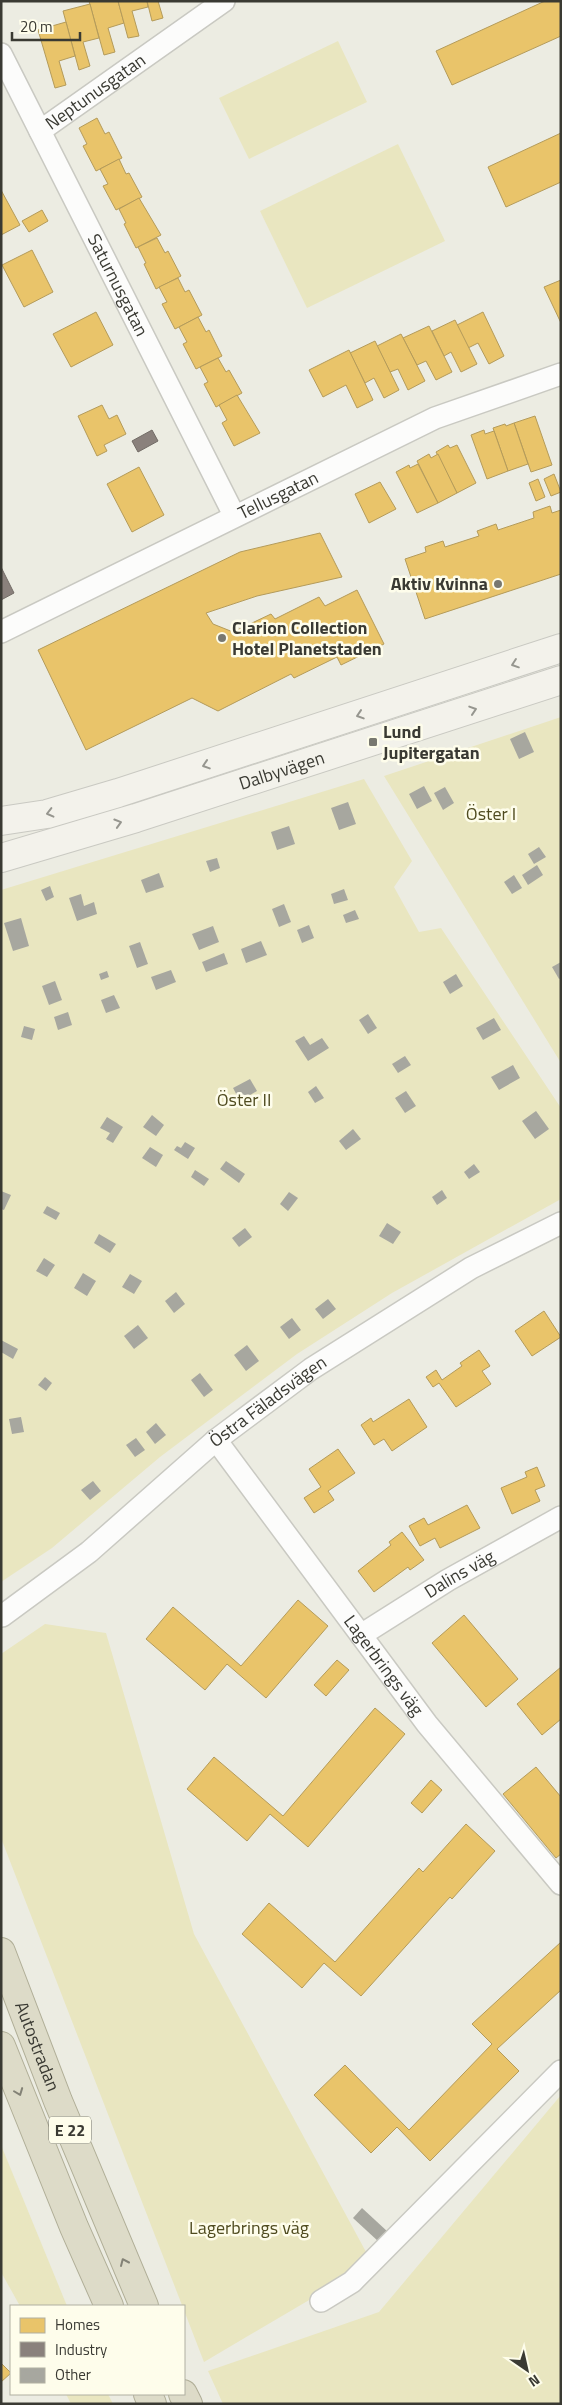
<svg xmlns="http://www.w3.org/2000/svg" width="562" height="2405" viewBox="0 0 562 2405" font-family="'Titillium Web',sans-serif">
<style>
.green{fill:#e9e6c0}
.homes{fill:#e9c46a;stroke:#b49b5a}
.industry{fill:#8a817c;stroke:#726c66}
.building{fill:#a7a79f}
.lines{fill:none;stroke-linecap:round;stroke-linejoin:round}
.minor-casing{stroke:#c9c9c2;stroke-width:24}
.secondary-casing{stroke:#c9c9c2;stroke-width:30}
.motorway-casing{stroke:#b0ae97;stroke-width:30}
.minor{stroke:#fcfcfb;stroke-width:21}
.secondary{stroke:#f3f2eb;stroke-width:28}
.motorway{stroke:#dddbc8;stroke-width:28}
.oneway{stroke:#96968f}
.oneway2{stroke:#838276}
.poi-dot{fill:#787870;stroke:#fefdeb;stroke-width:2}
.labels{text-anchor:middle;stroke-width:5;stroke-linejoin:round;paint-order:stroke}
.shield{fill:#fefdeb;stroke:#75746a;stroke-width:1}
.shield-label{font-size:16px;font-weight:bold;fill:#3a3a33}
.street-label{font-size:18px;fill:#3a3a33;stroke:#fefdeb}
.poi-label{font-size:18px;font-weight:bold;fill:#3a3a33;stroke:#fefdeb;text-anchor:start}
.park-label{font-size:18px;fill:#4f4b1f;stroke:#fefdeb}
</style>
<rect width="100%" height="100%" fill="#ecece2"/>
<g class="green">
<polygon points="338,41 367,102 249,159 219,98"/>
<polygon points="398,144 445,241 307,308 260,211"/>
<polygon points="561,717 561,1063 384,776"/>
<polygon points="364,779 412,861 394,887 419,932 441,928 561,1108 561,1199 392,1293 297,1354 160,1457 52,1548 1,1582 1,890"/>
<polygon points="45,1624 106,1633 194,1934 372,2263 204,2362 1,1838 1,1654"/>
<polygon points="561,2095 561,2404 223,2404 208,2371 379,2312"/>
<polygon points="1,2145 67,2306 20,2306 1,2272"/>
<polygon points="66,2394 108,2394 113,2404 71,2404"/>
</g>
<g class="homes">
<polygon points="89,1 118,1 124,23 108,28 115,52 104,55"/>
<polygon points="118,1 147,1 148,7 132,11 139,36 128,38"/>
<polygon points="147,1 158,1 163,18 152,21"/>
<polygon points="545,1 561,1 561,36 452,85 436,51"/>
<polygon points="90,4 99,38 83,42 90,66 79,70 63,11"/>
<polygon points="66,22 75,56 59,61 66,85 55,88 38,30"/>
<polygon points="97,118 105,134 109,132 122,158 96,171 83,146 87,144 79,128"/>
<polygon points="561,133 561,182 506,207 488,167"/>
<polygon points="119,159 126,174 129,173 142,197 116,210 103,186 108,184 100,169"/>
<polygon points="1,190 20,225 1,235"/>
<polygon points="139,198 161,235 136,248 124,224 126,223 119,209"/>
<polygon points="42,210 48,221 29,232 22,221"/>
<polygon points="157,238 165,253 168,251 181,276 156,289 144,264 146,263 138,247"/>
<polygon points="32,250 53,292 24,307 2,265"/>
<polygon points="178,278 185,292 189,290 202,315 175,329 162,304 167,302 159,287"/>
<polygon points="561,280 561,323 544,287"/>
<polygon points="96,312 113,345 71,367 53,334"/>
<polygon points="483,312 504,356 489,364 478,343 468,348 457,325"/>
<polygon points="198,317 206,332 209,330 222,356 196,369 183,344 187,342 179,327"/>
<polygon points="455,320 477,364 461,372 451,352 444,356 432,331"/>
<polygon points="429,326 452,372 436,380 426,361 417,365 403,338"/>
<polygon points="401,334 425,381 408,390 398,369 390,372 377,346"/>
<polygon points="375,341 399,390 384,398 374,378 365,383 350,353"/>
<polygon points="349,350 373,400 357,408 346,385 323,397 309,370"/>
<polygon points="218,358 226,372 229,370 242,393 216,407 204,384 208,382 200,367"/>
<polygon points="237,395 260,433 234,446 222,423 227,420 219,405"/>
<polygon points="102,405 109,419 117,415 126,434 104,445 107,451 97,456 78,416"/>
<polygon points="535,416 552,465 531,472 514,423"/>
<polygon points="514,423 528,464 508,471 493,428 505,424 506,426"/>
<polygon points="484,430 485,434 494,431 508,471 487,479 471,435"/>
<polygon points="448,445 450,448 457,445 476,483 457,493 436,452"/>
<polygon points="429,454 431,458 438,454 457,493 438,503 417,461"/>
<polygon points="418,464 438,503 417,513 396,472 409,465 410,468"/>
<polygon points="139,467 164,515 132,532 107,484"/>
<polygon points="554,474 561,492 551,496 544,479"/>
<polygon points="538,479 545,497 536,501 529,483"/>
<polygon points="380,482 396,509 369,523 355,494"/>
<polygon points="550,506 552,513 561,510 561,574 425,619 405,559 426,552 425,547 443,541 445,547 479,536 477,531 496,524 498,530 534,518 533,512"/>
<polygon points="320,533 342,577 257,596 206,613 213,624 233,632 271,614 275,619 319,597 325,606 357,590 384,644 341,665 337,657 294,678 291,674 218,711 192,698 86,750 38,650 240,552"/>
<polygon points="544,1311 561,1337 532,1356 515,1331"/>
<polygon points="479,1350 490,1366 482,1371 491,1384 456,1407 439,1383 433,1387 426,1377 436,1370 442,1380 462,1366 460,1363"/>
<polygon points="409,1399 427,1427 392,1451 384,1439 374,1445 361,1425 371,1418 373,1422"/>
<polygon points="338,1449 355,1473 328,1491 334,1500 314,1513 304,1498 321,1487 309,1469"/>
<polygon points="537,1467 545,1486 535,1490 540,1501 512,1514 501,1488 527,1477 525,1472"/>
<polygon points="467,1505 480,1528 440,1548 435,1538 420,1546 409,1526 424,1518 428,1525"/>
<polygon points="402,1532 424,1560 410,1570 408,1567 374,1592 358,1571 391,1545 389,1542"/>
<polygon points="298,1600 328,1626 266,1698 227,1664 205,1690 146,1639 173,1607 241,1666"/>
<polygon points="464,1615 518,1679 486,1707 432,1643"/>
<polygon points="337,1660 349,1670 326,1696 314,1685"/>
<polygon points="561,1667 561,1719 542,1735 517,1704"/>
<polygon points="375,1708 405,1734 308,1847 270,1814 247,1841 187,1789 214,1757 283,1816"/>
<polygon points="536,1767 561,1797 561,1854 556,1858 503,1794"/>
<polygon points="431,1780 442,1790 422,1813 411,1803"/>
<polygon points="466,1824 495,1851 452,1899 450,1897 361,1996 324,1963 302,1988 242,1934 269,1903 335,1962 419,1868 423,1872"/>
<polygon points="561,1942 561,1990 497,2049 519,2071 430,2161 397,2127 371,2153 314,2095 345,2065 409,2130 492,2044 472,2024"/>
<polygon points="1,2363 11,2373 1,2382"/>
</g>
<g class="industry">
<polygon points="152,430 158,441 138,452 132,441"/>
<polygon points="1,567 14,593 1,600"/>
</g>
<g class="building">
<polygon points="525,732 534,752 519,759 510,739"/>
<polygon points="424,786 432,801 417,809 409,794"/>
<polygon points="445,787 454,803 443,810 434,793"/>
<polygon points="348,802 356,824 339,830 331,808"/>
<polygon points="289,826 295,844 277,850 271,832"/>
<polygon points="539,847 546,857 534,864 528,854"/>
<polygon points="217,858 220,868 210,872 206,861"/>
<polygon points="537,865 543,875 528,885 522,875"/>
<polygon points="159,873 164,887 146,893 141,880"/>
<polygon points="514,875 522,888 512,894 504,882"/>
<polygon points="50,886 54,897 46,901 41,890"/>
<polygon points="344,889 348,900 334,904 331,894"/>
<polygon points="81,894 84,906 94,902 97,914 77,921 69,898"/>
<polygon points="284,904 291,922 279,927 272,909"/>
<polygon points="355,910 359,919 346,923 343,915"/>
<polygon points="21,918 29,946 13,951 4,923"/>
<polygon points="309,925 314,938 302,943 297,930"/>
<polygon points="213,926 219,942 199,950 192,934"/>
<polygon points="261,941 267,955 246,963 241,949"/>
<polygon points="140,942 148,964 137,968 129,946"/>
<polygon points="224,953 228,964 206,972 202,962"/>
<polygon points="561,962 561,978 559,979 552,967"/>
<polygon points="171,970 176,982 156,990 151,977"/>
<polygon points="107,971 109,977 101,980 99,974"/>
<polygon points="456,974 463,986 450,994 443,982"/>
<polygon points="55,981 62,1000 49,1005 42,986"/>
<polygon points="114,995 120,1008 106,1013 101,1000"/>
<polygon points="68,1012 72,1025 58,1030 54,1017"/>
<polygon points="368,1014 377,1028 368,1034 359,1020"/>
<polygon points="494,1018 501,1030 483,1040 476,1028"/>
<polygon points="24,1026 35,1029 32,1040 21,1037"/>
<polygon points="304,1036 310,1045 322,1038 329,1048 308,1061 295,1041"/>
<polygon points="405,1056 411,1065 398,1073 392,1064"/>
<polygon points="513,1065 520,1078 499,1090 491,1077"/>
<polygon points="250,1079 257,1091 240,1101 233,1088"/>
<polygon points="316,1086 324,1098 315,1103 308,1092"/>
<polygon points="406,1091 416,1106 405,1113 395,1098"/>
<polygon points="536,1111 549,1129 535,1139 522,1121"/>
<polygon points="152,1115 164,1125 156,1136 143,1127"/>
<polygon points="107,1117 123,1127 113,1143 106,1139 110,1133 100,1128"/>
<polygon points="353,1129 361,1139 346,1150 339,1141"/>
<polygon points="185,1142 195,1148 188,1159 174,1150 177,1146 181,1148"/>
<polygon points="150,1147 163,1155 156,1167 142,1158"/>
<polygon points="226,1161 245,1174 239,1183 220,1169"/>
<polygon points="474,1164 480,1172 469,1179 464,1172"/>
<polygon points="195,1170 209,1179 204,1186 191,1177"/>
<polygon points="442,1190 447,1198 437,1205 432,1197"/>
<polygon points="1,1191 11,1195 4,1210 1,1209"/>
<polygon points="289,1192 298,1198 288,1211 280,1204"/>
<polygon points="47,1206 60,1213 56,1220 43,1213"/>
<polygon points="387,1223 401,1232 393,1244 379,1236"/>
<polygon points="245,1228 252,1237 239,1247 232,1238"/>
<polygon points="99,1234 116,1244 110,1253 94,1243"/>
<polygon points="44,1258 55,1265 47,1277 36,1271"/>
<polygon points="83,1273 96,1281 87,1296 74,1288"/>
<polygon points="130,1274 142,1281 134,1294 122,1287"/>
<polygon points="176,1292 185,1304 174,1313 165,1301"/>
<polygon points="328,1299 336,1309 323,1319 315,1309"/>
<polygon points="292,1318 301,1330 289,1339 280,1327"/>
<polygon points="138,1325 148,1338 134,1349 124,1336"/>
<polygon points="1,1340 18,1349 13,1359 1,1352"/>
<polygon points="247,1345 259,1361 246,1371 234,1355"/>
<polygon points="200,1373 213,1390 204,1397 191,1380"/>
<polygon points="45,1377 52,1383 46,1391 38,1385"/>
<polygon points="21,1417 24,1432 12,1434 9,1419"/>
<polygon points="156,1423 166,1435 155,1444 146,1432"/>
<polygon points="136,1438 145,1450 135,1457 126,1445"/>
<polygon points="93,1481 101,1491 90,1500 81,1490"/>
<polygon points="362,2208 388,2232 379,2242 353,2218"/>
</g>
<g class="lines">
<g class="minor-casing">
<g id="minor">
<path id="s1" d="M1,54L234,515"/>
<path id="s2" d="M40,131L224,1"/>
<path id="s3" d="M1,632L435,418L561,374"/>
<path id="s4" d="M216,1440L427,1724L561,1884"/>
<path id="s5" d="M2,1616L89,1552L216,1440L311,1369L471,1268L561,1223"/>
<path id="s6" d="M361,1635L448,1580L561,1517"/>
<polyline points="321,2301 352,2282 561,2071"/>
</g>
</g>
<g class="secondary-casing">
<g id="secondary">
<polyline points="1,821 47,814 118,793 561,648"/>
<path id="s7" d="M1,858L136,818L561,680"/>
</g>
</g>
<g class="motorway-casing">
<g id="motorway">
<path id="s8" d="M1,1952L58,2101L144,2306"/>
<polyline points="1,2046 74,2227 109,2306"/>
<polyline points="148,2394 152,2404"/>
<polyline points="183,2394 188,2404"/>
</g>
</g>
<use href="#minor" class="minor"/>
<use href="#secondary" class="secondary"/>
<use href="#motorway" class="motorway"/>
</g>
<defs><path id="oneway-chevron" d="M-2-3.5L2.5 0L-2 3.5" fill="none" stroke-width="1.6" stroke-linecap="round" stroke-linejoin="round" transform="scale(1.25)"/></defs>
<g class="oneway">
<use href="#oneway-chevron" transform="translate(515 664) rotate(161)"/>
<use href="#oneway-chevron" transform="translate(473 710) rotate(-18)"/>
<use href="#oneway-chevron" transform="translate(360 715) rotate(162)"/>
<use href="#oneway-chevron" transform="translate(206 765) rotate(162)"/>
<use href="#oneway-chevron" transform="translate(50 813) rotate(166)"/>
<use href="#oneway-chevron" transform="translate(118 823) rotate(-17)"/>
</g>
<g class="oneway2">
<use href="#oneway-chevron" transform="translate(19 2092) rotate(69)"/>
<use href="#oneway-chevron" transform="translate(124 2262) rotate(-114)"/>
</g>
<g class="poi-dot">
<circle cx="498" cy="584" r="5"/>
<circle cx="222" cy="638" r="5"/>
<rect x="368" y="737" width="10" height="10" rx="2.5"/>
</g>
<g class="labels">
<rect class="shield" x="49" y="2116.5" width="42" height="27" rx="4"/>
<g class="shield-label">
<text x="70" y="2136">E 22</text>
</g>
<g class="street-label">
<text dy="6" stroke="none"><textPath href="#s2" startOffset="68">Neptunusgatan</textPath></text>
<text dy="6" stroke="none"><textPath href="#s1" startOffset="259">Saturnusgatan</textPath></text>
<text dy="6" stroke="none"><textPath href="#s3" startOffset="309">Tellusgatan</textPath></text>
<text dy="6" stroke="none"><textPath href="#s7" startOffset="294">Dalbyvägen</textPath></text>
<text dy="6" stroke="none"><textPath href="#s5" startOffset="342">Östra Fäladsvägen</textPath></text>
<text dy="6" stroke="none"><textPath href="#s6" startOffset="116">Dalins väg</textPath></text>
<text dy="6" stroke="none"><textPath href="#s4" startOffset="281">Lagerbrings väg</textPath></text>
<text dy="6" stroke="none"><textPath href="#s8" startOffset="101">Autostradan</textPath></text>
</g>
<g class="poi-label">
<text x="488" y="590" text-anchor="end">Aktiv Kvinna</text>
<text x="232" y="634">Clarion Collection<tspan x="232" dy="21">Hotel Planetstaden</tspan></text>
<text x="383" y="738">Lund<tspan x="383" dy="21">Jupitergatan</tspan></text>
</g>
<g class="park-label">
<text x="491" y="820">Öster I</text>
<text x="244" y="1106">Öster II</text>
<text x="249" y="2234">Lagerbrings väg</text>
</g>
</g>
<rect width="562" height="2405" fill="none" stroke="#3a3a33" stroke-width="5"/>
<rect x="10" y="2305" width="175" height="90" fill="#fefdeb" stroke="#b0afa1"/>
<rect x="20" y="2318" width="25" height="15" fill="#e9c46a" stroke="#b0afa1"/>
<text x="55" y="2330" font-size="15" fill="#3a3a33">Homes</text>
<rect x="20" y="2342" width="25" height="15" fill="#8a817c" stroke="#b0afa1"/>
<text x="55" y="2355" font-size="15" fill="#3a3a33">Industry</text>
<rect x="20" y="2368" width="25" height="15" fill="#a7a79f" stroke="#b0afa1"/>
<text x="55" y="2380" font-size="15" fill="#3a3a33">Other</text>
<g transform="translate(527 2370) rotate(146)" stroke="#fefdeb" stroke-width="4" paint-order="stroke">
<path d="M0-4L9 19L0 12L-9 19Z" fill="#3a3a33"/>
<text y="-8" font-size="14" font-weight="bold" text-anchor="middle" fill="#3a3a33">N</text>
</g>
<path d="M12 32v8h68v-8" fill="none" stroke="#3a3a33" stroke-width="2.5"/>
<text x="20" y="32" font-size="15" fill="#3a3a33" stroke="#fefdeb" stroke-width="4" paint-order="stroke">20 m</text>
</svg>
